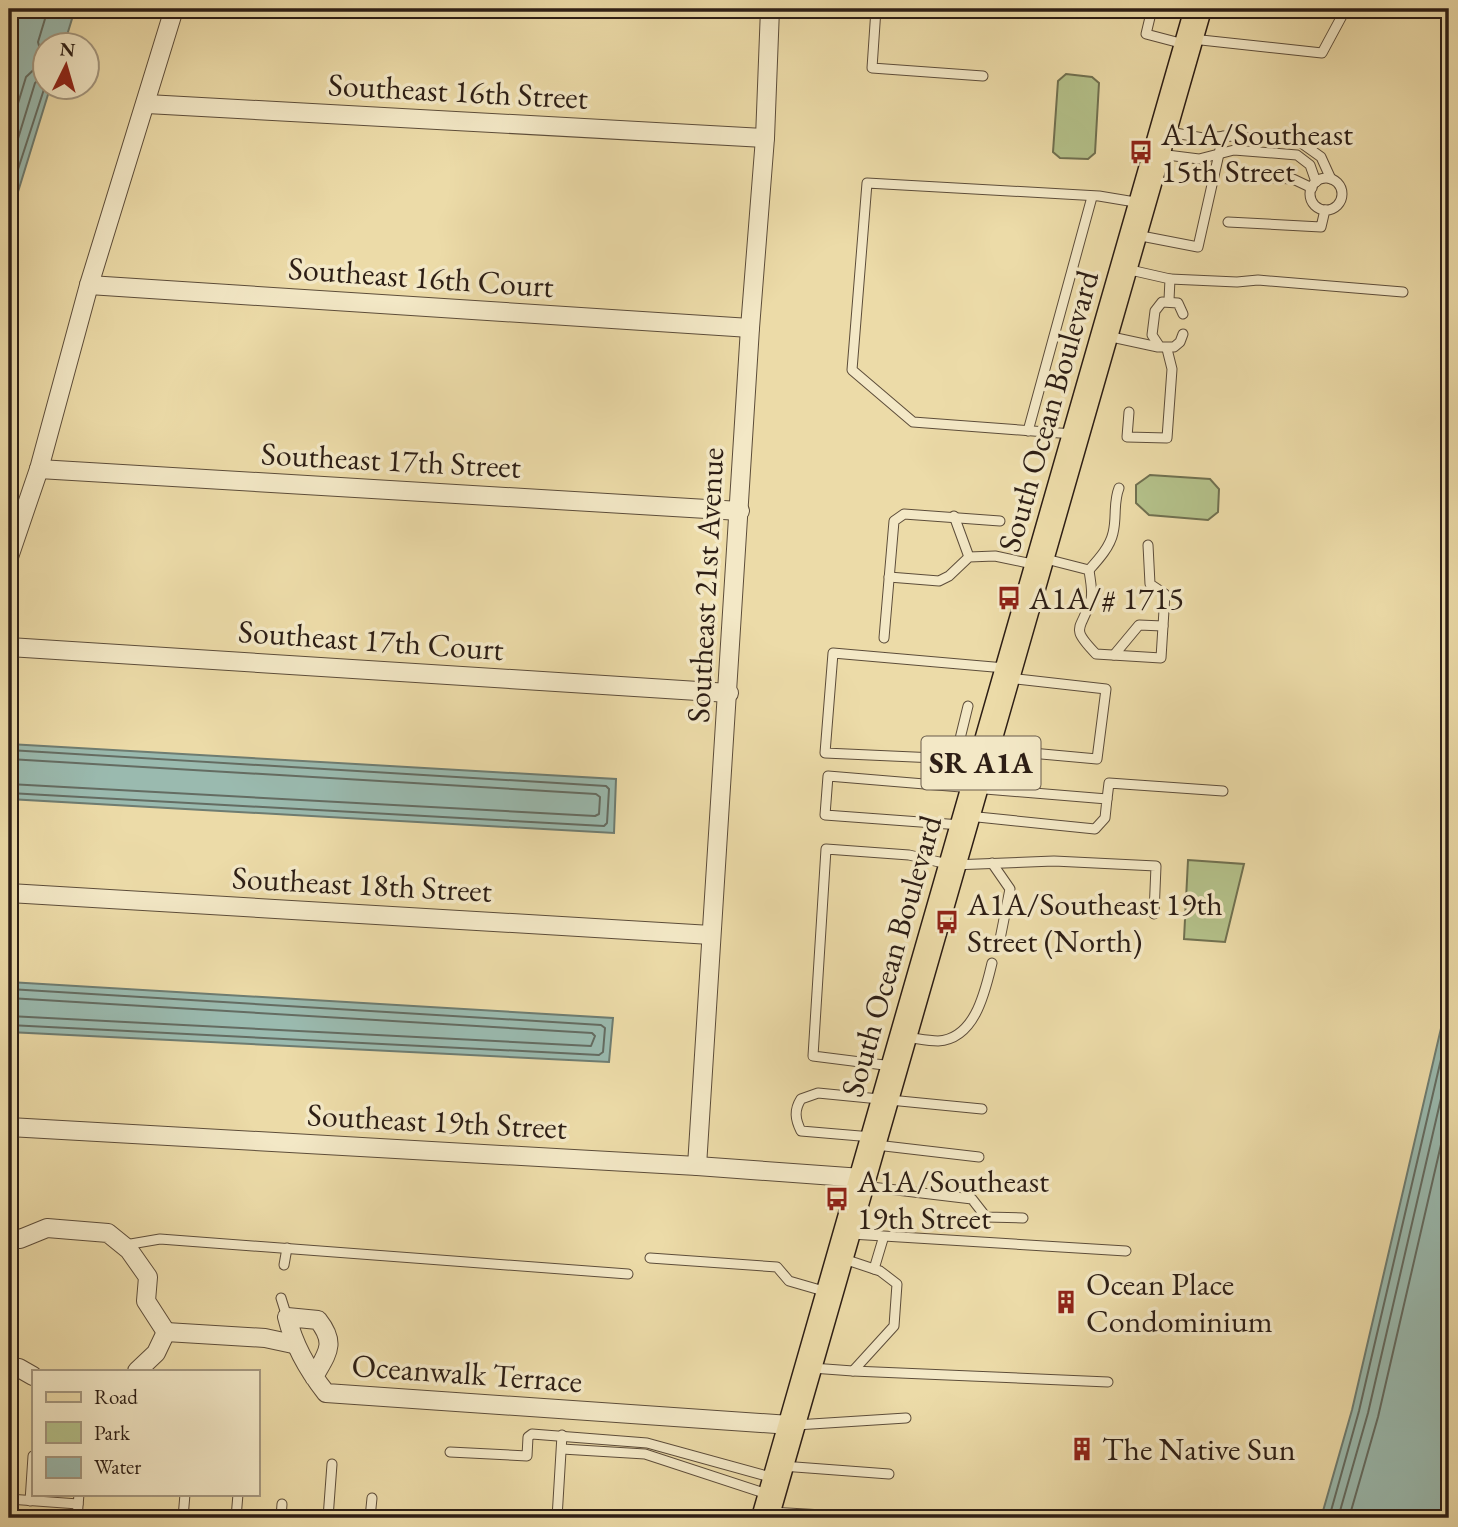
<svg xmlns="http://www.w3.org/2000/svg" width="1458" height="1527" viewBox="0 0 1458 1527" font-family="'EB Garamond',serif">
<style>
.green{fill:#b4c18a;stroke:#707050;stroke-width:2}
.water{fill:#9abaaf;stroke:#6e7c71;stroke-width:2}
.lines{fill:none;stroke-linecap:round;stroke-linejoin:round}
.shore{stroke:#646c62;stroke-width:2}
.lane-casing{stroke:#5d4d3a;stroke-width:11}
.street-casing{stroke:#5d4d3a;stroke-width:20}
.primary-casing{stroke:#2d1e15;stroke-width:29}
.lane{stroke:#f3e8c6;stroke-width:9}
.street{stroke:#f3e8c6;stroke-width:18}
.primary{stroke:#ecdba8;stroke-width:26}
.labels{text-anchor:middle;stroke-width:7;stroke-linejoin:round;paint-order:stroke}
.shield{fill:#f3e8c6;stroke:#685b4a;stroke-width:2}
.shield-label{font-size:30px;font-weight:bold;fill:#2d1e15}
.street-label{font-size:32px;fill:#2d1e15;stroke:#f3e8c6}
.poi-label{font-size:32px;fill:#2d1e15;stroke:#f3e8c6;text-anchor:start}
</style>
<rect width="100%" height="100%" fill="#ecdba8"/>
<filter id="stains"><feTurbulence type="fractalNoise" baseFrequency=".00286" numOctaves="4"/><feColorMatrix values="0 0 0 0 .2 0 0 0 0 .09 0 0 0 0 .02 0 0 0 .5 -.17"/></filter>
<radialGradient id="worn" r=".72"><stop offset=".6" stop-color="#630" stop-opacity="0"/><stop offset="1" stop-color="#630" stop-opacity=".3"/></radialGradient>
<g class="green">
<polygon points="1066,74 1092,77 1099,83 1095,153 1088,159 1060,158 1053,152 1058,81"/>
<polygon points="1150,475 1210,479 1219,489 1218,512 1208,520 1149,515 1136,503 1136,485"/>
<polygon points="1188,860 1244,864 1225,942 1184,939"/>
</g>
<g class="water">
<polygon points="9,9 75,9 64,45 46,46 46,88 50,88 9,221"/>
<polygon points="9,744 616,779 614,833 9,799"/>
<polygon points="9,982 613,1018 609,1062 9,1032"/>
<polygon points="1449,994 1449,1518 1321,1518 1352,1410"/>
</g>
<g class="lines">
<g class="shore">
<polyline points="9,133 26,77 43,61 38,42 48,9"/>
<polyline points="9,168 35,83 46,73"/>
<polyline points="9,197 46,83"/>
<polyline points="9,750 606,786 609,789 607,823 604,826 9,793"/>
<polyline points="9,759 596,794 600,797 599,814 595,816 9,784"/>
<polyline points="9,989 601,1025 605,1028 603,1052 599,1055 9,1025"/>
<polyline points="9,998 592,1033 595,1036 591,1046 9,1016"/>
<polyline points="1329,1518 1359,1411 1449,1025"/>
<polyline points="1338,1518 1368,1413 1449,1064"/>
<polyline points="1349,1518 1378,1417 1449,1110"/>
</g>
<g class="lane-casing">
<g id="lane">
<polyline points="876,9 872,68 983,76"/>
<polyline points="1152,9 1146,34 1184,44"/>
<polyline points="1192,39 1322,53 1343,14 1283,9"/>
<polyline points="1164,131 1203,138 1228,136 1300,142 1321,157 1331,179"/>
<polyline points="1159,154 1199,159 1234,150 1297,155 1310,165 1316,182"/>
<polyline points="1240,176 1293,179 1312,188"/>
<circle cx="1326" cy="194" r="16"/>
<polyline points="1228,222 1321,227 1325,210"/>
<polyline points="1136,235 1198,247 1223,136"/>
<polyline points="1126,269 1170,279 1169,300"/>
<polyline points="1170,279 1237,282 1258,280 1403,292"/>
<polyline points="1183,334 1180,342 1174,347 1160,347 1152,335 1155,311 1162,302 1178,303 1183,314"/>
<polyline points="1107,336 1158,347"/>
<polyline points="1129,412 1127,437 1167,438 1172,369 1167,349"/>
<polyline points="1028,431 1092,197"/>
<polyline points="1073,434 913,422 852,370 867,183 1099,196 1141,203"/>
<polyline points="954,516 969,557"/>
<path d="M1042,558L1089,570C1090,579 1093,591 1091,599C1082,631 1068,625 1096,654L1161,658L1165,594L1150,584L1148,545"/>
<path d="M1089,570C1098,560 1110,547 1113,533C1117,517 1113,503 1119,488"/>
<polyline points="889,577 939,581 949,576 969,557 995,556 1037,565"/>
<polyline points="884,638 894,521 904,514 1000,521"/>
<polyline points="1114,655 1139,625 1163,626"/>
<polyline points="987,749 1097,759 1106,689 1008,678"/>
<polyline points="955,759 968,706"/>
<polyline points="980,760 825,753 833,653 1005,668"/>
<polyline points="1107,799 1109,783 1223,791"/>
<polyline points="961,825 825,815 828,776 1107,799 1105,818 1095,829 968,816"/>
<polyline points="992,863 1010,889 1000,939"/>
<path d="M904,1037C915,1038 927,1041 938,1041C975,1039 985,992 992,963"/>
<polyline points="892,1066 813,1056 826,849 909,855 952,865 1054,861 1156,866 1154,914"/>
<path d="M872,1137L801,1131C795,1119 794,1110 801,1099L818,1093L982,1109"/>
<polyline points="876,1145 979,1157"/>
<polyline points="863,1186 972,1199 986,1217 1023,1218"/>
<polyline points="851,1234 1126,1251"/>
<polyline points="125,1245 160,1239 628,1274"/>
<polyline points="650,1258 777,1267 789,1281 827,1292"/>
<polyline points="284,1265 287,1248"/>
<polyline points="874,1269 883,1239"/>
<polyline points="281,1298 287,1317"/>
<polyline points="812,1368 853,1371 894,1326 897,1284 880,1271 841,1258"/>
<polyline points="853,1371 1108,1382"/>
<polyline points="796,1425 906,1418"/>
<polyline points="562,1449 645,1454 770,1495"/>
<polyline points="450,1452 527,1456 528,1437 532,1434 647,1443 774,1478"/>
<polyline points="782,1466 889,1474"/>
<polyline points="9,1499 78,1504"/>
<polyline points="30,1501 33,1456"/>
<polyline points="770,1512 876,1518"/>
<polyline points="77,1518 79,1494"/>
<polyline points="183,1518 185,1494"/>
<polyline points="236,1518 238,1494"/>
<polyline points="281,1518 282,1504"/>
<polyline points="328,1518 332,1464"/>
<polyline points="370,1518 372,1498"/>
<polyline points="557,1518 562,1435"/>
</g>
</g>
<g class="street-casing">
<g id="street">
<polyline points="147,104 765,138"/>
<polyline points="89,285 750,328"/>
<polyline points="39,469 740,511"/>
<polyline points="9,557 39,469 89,285 174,9"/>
<polyline points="9,647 729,693"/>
<polyline points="9,893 711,935"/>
<polyline points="9,1127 697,1166 862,1178"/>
<polyline points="697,1166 750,328 765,138 770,9"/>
<polyline points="9,1238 20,1239 47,1228 108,1233 129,1250 148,1277 146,1301 166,1332"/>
<polyline points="166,1332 265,1338 293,1344"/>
<polyline points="9,1367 19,1368 33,1376"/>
<polyline points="137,1371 156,1353 166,1332"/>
<path d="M314,1377C327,1353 337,1344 318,1320L287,1317C294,1346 307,1369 326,1393L790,1425"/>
</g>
</g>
<g class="primary-casing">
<polyline id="primary" points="765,1518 1198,9"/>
</g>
<use href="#lane" class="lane"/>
<use href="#street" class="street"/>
<use href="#primary" class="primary"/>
</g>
<defs>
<g id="bus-bare" transform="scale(1.89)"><path d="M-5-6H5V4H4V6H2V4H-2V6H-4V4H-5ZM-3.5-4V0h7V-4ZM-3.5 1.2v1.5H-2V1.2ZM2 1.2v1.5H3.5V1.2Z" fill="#8f2418" stroke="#f3e8c6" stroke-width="2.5" paint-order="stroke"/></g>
<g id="building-bare" transform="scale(1.89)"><path d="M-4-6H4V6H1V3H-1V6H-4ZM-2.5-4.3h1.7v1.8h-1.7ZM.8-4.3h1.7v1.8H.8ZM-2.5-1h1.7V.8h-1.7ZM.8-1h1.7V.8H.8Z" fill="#8f2418" stroke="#f3e8c6" stroke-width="2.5" paint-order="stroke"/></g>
</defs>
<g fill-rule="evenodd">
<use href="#bus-bare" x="1141" y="152"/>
<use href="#bus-bare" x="1009" y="598"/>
<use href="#bus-bare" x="947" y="922"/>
<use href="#bus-bare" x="837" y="1199"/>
<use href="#building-bare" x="1066" y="1302"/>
<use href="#building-bare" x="1082" y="1449"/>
</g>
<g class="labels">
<rect class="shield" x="921.5" y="736.5" width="119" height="53" rx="5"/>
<g class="shield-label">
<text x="981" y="773">SR A1A</text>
</g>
<g class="street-label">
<text transform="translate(458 91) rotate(3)" y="11">Southeast 16th Street</text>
<text transform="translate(421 277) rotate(4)" y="11">Southeast 16th Court</text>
<text transform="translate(1048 411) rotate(-74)" y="11">South Ocean Boulevard</text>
<text transform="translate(391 460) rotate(3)" y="11">Southeast 17th Street</text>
<text transform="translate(705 585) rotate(-87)" y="11">Southeast 21st Avenue</text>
<text transform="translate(371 640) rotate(4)" y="11">Southeast 17th Court</text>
<text transform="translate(362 884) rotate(3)" y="11">Southeast 18th Street</text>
<text transform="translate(891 956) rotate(-74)" y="11">South Ocean Boulevard</text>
<text transform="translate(437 1121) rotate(3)" y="11">Southeast 19th Street</text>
<text transform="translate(467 1373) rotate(4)" y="11">Oceanwalk Terrace</text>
</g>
<g class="poi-label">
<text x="1161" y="145">A1A/Southeast<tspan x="1161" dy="37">15th Street</tspan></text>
<text x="1029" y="609">A1A/# 1715</text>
<text x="967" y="915">A1A/Southeast 19th<tspan x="967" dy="37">Street (North)</tspan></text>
<text x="857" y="1192">A1A/Southeast<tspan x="857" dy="37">19th Street</tspan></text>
<text x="1086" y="1295">Ocean Place<tspan x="1086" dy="37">Condominium</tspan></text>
<text x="1102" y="1460">The Native Sun</text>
</g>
</g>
<rect width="1458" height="1527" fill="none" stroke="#ecdba8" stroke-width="35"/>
<rect x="10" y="10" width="1437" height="1506" fill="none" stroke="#2d1e15" stroke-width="3.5"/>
<rect x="18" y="18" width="1423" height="1492" fill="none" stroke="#2d1e15" stroke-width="2"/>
<rect x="32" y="1370" width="228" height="126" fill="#f3e8c6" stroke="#a4977f" stroke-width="2"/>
<rect x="46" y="1392" width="35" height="10" fill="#ecdba8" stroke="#a4977f" stroke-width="2"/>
<text x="94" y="1404" font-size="21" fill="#2d1e15">Road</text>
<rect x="46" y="1422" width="35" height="21" fill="#b4c18a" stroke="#a4977f" stroke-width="2"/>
<text x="94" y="1440" font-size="21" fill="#2d1e15">Park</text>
<rect x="46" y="1457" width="35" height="21" fill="#9abaaf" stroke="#a4977f" stroke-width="2"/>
<text x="94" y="1474" font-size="21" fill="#2d1e15">Water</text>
<g transform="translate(66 66) rotate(5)"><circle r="33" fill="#f3e8c6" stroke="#a4977f" stroke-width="2"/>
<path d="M0-5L12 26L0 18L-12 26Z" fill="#8f2418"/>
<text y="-10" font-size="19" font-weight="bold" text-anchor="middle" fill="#2d1e15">N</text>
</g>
<rect width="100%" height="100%" filter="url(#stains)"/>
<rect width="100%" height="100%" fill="url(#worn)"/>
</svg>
